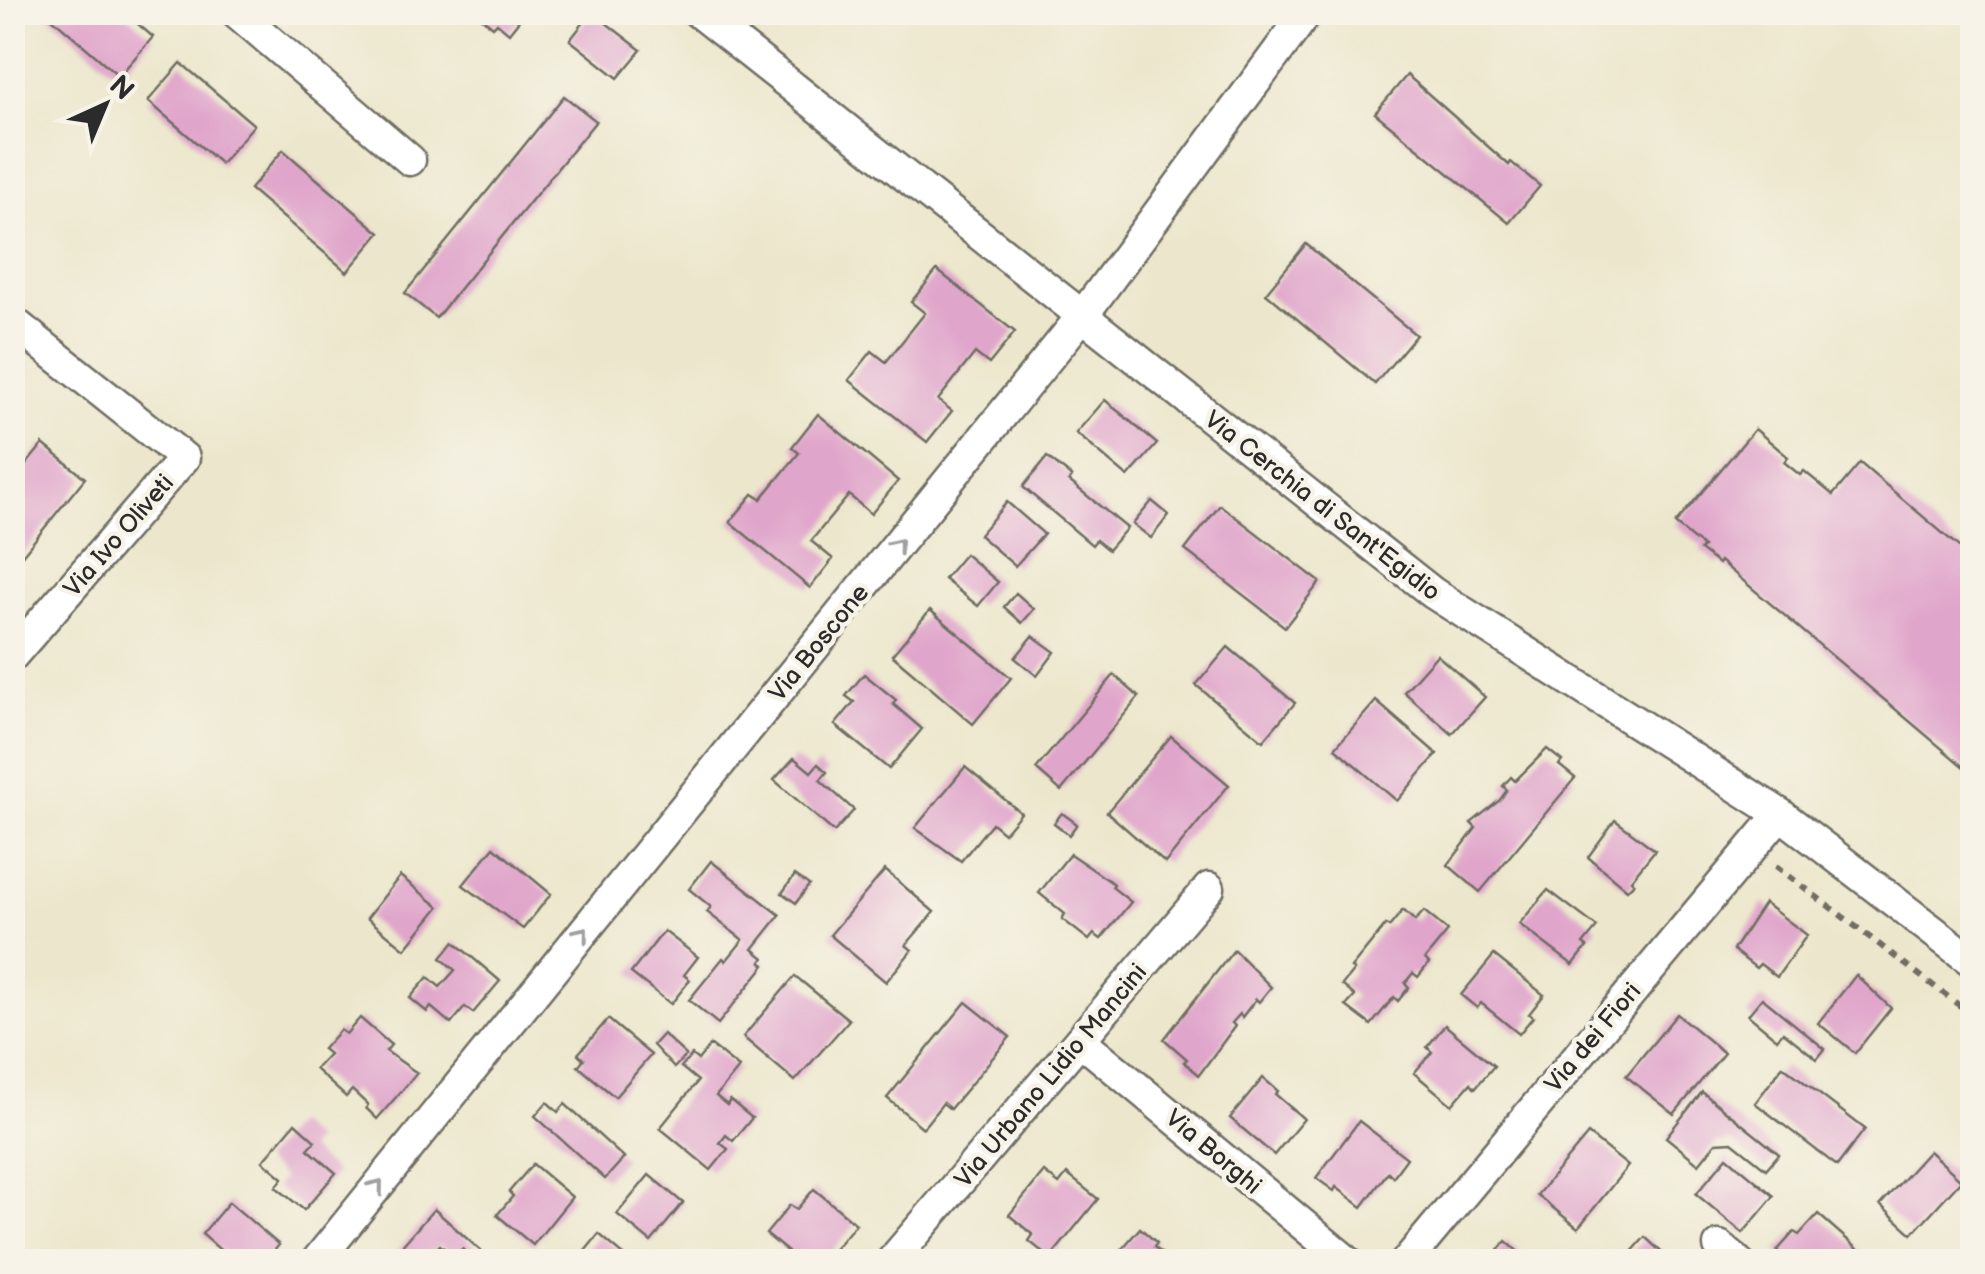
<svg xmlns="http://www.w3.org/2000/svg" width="1985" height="1274" viewBox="0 0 1985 1274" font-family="'Balsamiq Sans',sans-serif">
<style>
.building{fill:#e0a5cb}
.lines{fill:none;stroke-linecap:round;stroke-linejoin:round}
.street-casing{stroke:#6f6d63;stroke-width:35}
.path{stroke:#6f6d63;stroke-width:6;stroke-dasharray:8 8;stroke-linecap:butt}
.street{stroke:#fff;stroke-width:30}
.oneway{stroke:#a0a0a0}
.labels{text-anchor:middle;stroke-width:9;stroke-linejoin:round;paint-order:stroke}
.street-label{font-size:25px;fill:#2b2b2b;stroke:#f7f3e8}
</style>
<rect width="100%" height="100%" fill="#f7f3e8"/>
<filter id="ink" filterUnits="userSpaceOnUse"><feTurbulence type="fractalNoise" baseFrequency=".01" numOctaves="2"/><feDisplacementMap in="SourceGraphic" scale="20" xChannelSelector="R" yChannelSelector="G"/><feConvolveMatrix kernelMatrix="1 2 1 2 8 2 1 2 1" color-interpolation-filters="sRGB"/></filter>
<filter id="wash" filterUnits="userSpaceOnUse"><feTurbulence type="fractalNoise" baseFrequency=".0048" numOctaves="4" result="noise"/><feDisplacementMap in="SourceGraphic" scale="40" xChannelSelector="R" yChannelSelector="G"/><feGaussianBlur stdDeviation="2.25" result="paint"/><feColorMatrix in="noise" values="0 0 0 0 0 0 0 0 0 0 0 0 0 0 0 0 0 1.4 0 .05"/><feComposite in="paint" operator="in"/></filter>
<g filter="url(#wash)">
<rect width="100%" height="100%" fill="#ece7cc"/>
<g id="blocks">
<g class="building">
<polygon points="45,12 124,12 153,37 119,76"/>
<polygon points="475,12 513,12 520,19 509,33 497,23 493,27"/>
<polygon points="592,12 641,50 618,78 570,40"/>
<polygon points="181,63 254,125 221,164 148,101"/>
<polygon points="1407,75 1509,165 1511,162 1540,186 1509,223 1375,113"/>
<polygon points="564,96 596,121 436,318 405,293"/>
<polygon points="283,150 380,233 347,272 250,189"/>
<polygon points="1306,244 1416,335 1375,384 1266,293"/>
<polygon points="937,270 1015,332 989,364 975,353 938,400 952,411 927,442 849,380 872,351 886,362 925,313 911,302"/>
<polygon points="1105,400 1157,444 1128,477 1076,433"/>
<polygon points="818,414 898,481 871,514 849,495 811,541 833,559 810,588 730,522 753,494 761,499 799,453 792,447"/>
<polygon points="1755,429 1788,457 1784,462 1800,475 1804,471 1833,495 1860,463 1972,558 1972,774 1720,561 1718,564 1700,550 1703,547 1675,524"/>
<polygon points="43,444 85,478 12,568 12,482"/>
<polygon points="1047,457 1072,477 1069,481 1127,528 1108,550 1096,540 1092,545 1023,487"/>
<polygon points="1152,501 1169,515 1151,538 1133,524"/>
<polygon points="1007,502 1044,534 1015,566 979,535"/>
<polygon points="1220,505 1320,582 1285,627 1185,550"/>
<polygon points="965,554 998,582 978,606 944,579"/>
<polygon points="1016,593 1034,609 1022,623 1004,607"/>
<polygon points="930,610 1011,678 973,724 892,655"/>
<polygon points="1033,636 1055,652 1037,676 1015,658"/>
<polygon points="1228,647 1295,703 1263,741 1196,685"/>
<polygon points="1437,655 1485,697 1452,734 1404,692"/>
<polygon points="864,674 896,700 893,704 922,729 889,769 835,725 854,702 846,696"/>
<polygon points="1114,675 1139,697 1061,791 1036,769"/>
<polygon points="1376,701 1437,754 1397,801 1335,748"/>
<polygon points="1171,736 1229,785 1165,863 1107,812"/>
<polygon points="1547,749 1562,761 1559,765 1575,778 1480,892 1448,865 1476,828 1471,823 1500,800 1507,790 1503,786 1511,777 1515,781"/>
<polygon points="794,758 811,772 818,764 827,772 820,780 854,810 834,832 774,780"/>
<polygon points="965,767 1021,813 1004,833 992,823 961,861 915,828"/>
<polygon points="1062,813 1077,824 1069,835 1054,823"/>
<polygon points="1615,820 1655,850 1631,880 1634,883 1627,890 1588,857"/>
<polygon points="494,847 551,894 523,929 463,885"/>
<polygon points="1070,854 1114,884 1112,887 1131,902 1101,939 1094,934 1089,940 1062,919 1065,914 1039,893"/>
<polygon points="711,861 780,915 753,949 764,958 761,962 765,965 718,1024 689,1000 723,958 726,961 743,940 707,912 711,907 689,889"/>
<polygon points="885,870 934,912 906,945 912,950 886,982 830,935"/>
<polygon points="795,875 809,885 796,903 782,893"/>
<polygon points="400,876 439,907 405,949 367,918"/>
<polygon points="1548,890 1597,927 1583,944 1587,947 1573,965 1519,924"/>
<polygon points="1764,903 1807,935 1777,977 1760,964 1756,968 1733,950"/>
<polygon points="1403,910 1415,921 1424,911 1448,931 1425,959 1429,963 1418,977 1413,973 1405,983 1409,987 1398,1001 1394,997 1371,1025 1346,1006 1355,996 1342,985 1354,970 1351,968 1386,925 1389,927"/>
<polygon points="664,931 698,957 684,975 690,980 671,1004 631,973"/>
<polygon points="454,942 500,981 473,1013 465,1007 451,1024 431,1007 427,1012 410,998 428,977 440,987 455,970 441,958"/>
<polygon points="1234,950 1271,987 1259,1002 1256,999 1242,1017 1240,1014 1232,1023 1235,1026 1199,1075 1184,1062 1187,1059 1164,1039"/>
<polygon points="1494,955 1544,995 1529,1014 1533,1017 1519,1034 1481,1003 1477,1008 1461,995"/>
<polygon points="1856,975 1891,1008 1855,1053 1818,1023"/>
<polygon points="795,976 849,1020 795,1081 743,1037"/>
<polygon points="1762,998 1825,1049 1817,1059 1783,1032 1777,1039 1748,1015"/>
<polygon points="966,1002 1010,1037 950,1109 943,1103 923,1128 887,1098"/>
<polygon points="1677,1014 1724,1053 1674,1114 1626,1076"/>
<polygon points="360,1018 391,1045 386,1051 417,1073 377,1119 366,1108 368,1105 352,1090 346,1097 315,1069 329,1054 323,1049 340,1030 346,1034"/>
<polygon points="608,1019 651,1055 615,1097 578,1066 584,1059 578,1054"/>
<polygon points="1445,1025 1494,1066 1475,1088 1471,1083 1452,1105 1414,1073 1432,1052 1427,1047"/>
<polygon points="663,1034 686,1055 674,1068 653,1045"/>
<polygon points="710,1045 739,1068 716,1096 727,1105 730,1100 752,1118 733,1141 726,1135 720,1143 728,1149 711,1170 660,1128 698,1081 681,1067 692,1055 698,1060"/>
<polygon points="1783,1066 1865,1129 1837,1166 1755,1103"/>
<polygon points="1263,1078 1278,1091 1275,1094 1304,1119 1274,1155 1230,1118"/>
<polygon points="1702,1092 1779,1154 1766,1169 1732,1142 1716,1143 1699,1164 1666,1137"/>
<polygon points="547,1102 558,1112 565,1104 624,1158 605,1179 535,1116"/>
<polygon points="1359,1121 1407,1158 1393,1177 1388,1172 1362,1207 1336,1187 1334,1191 1316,1178"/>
<polygon points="295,1123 315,1141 308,1149 336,1173 304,1210 276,1187 283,1178 263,1161"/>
<polygon points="1588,1134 1628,1166 1578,1228 1537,1195"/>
<polygon points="1929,1151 1961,1180 1912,1234 1880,1205"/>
<polygon points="1727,1157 1774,1196 1743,1233 1696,1194"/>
<polygon points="533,1164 572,1197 533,1245 497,1215 513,1196 509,1192"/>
<polygon points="1044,1172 1059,1184 1067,1174 1098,1199 1050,1258 1029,1241 1033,1235 1009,1215"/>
<polygon points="649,1175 683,1203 651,1242 617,1214"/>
<polygon points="814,1189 856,1224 830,1254 840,1262 800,1262 766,1234 790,1205 797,1209"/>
<polygon points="229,1202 279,1245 266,1260 263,1257 259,1262 234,1262 202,1234"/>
<polygon points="434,1209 493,1262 467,1262 471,1257 462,1249 454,1257 440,1245 424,1262 388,1262"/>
<polygon points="1818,1214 1859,1250 1849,1262 1789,1262 1777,1251 1794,1232 1799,1235"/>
<polygon points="1140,1228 1157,1243 1154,1247 1172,1262 1120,1262 1126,1254 1121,1250"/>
<polygon points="599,1234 632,1262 576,1262"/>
<polygon points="1645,1237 1672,1262 1623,1262"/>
<polygon points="1506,1241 1530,1262 1495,1262 1491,1259"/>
</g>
</g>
</g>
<g filter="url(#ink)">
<use href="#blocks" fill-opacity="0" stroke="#6f6d63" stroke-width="2.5"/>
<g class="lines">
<g class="street-casing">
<g id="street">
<polyline points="236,12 410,160"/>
<polyline points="698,12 1433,593 1780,814 1972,961"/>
<polyline points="12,321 184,458 12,656"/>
<polyline points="1080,1040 1348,1262"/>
<polyline points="1719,1246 1738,1262"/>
<polyline points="316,1262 1083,315 1307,12"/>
<polyline points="891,1262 1209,888"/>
<polyline points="1406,1262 1780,814"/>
</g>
</g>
<polyline class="path" points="1776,866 1972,1015"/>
<use href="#street" class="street"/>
</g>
<defs><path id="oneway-chevron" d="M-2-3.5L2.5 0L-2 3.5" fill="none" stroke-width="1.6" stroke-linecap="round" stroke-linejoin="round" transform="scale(2.5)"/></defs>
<g class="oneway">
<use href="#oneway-chevron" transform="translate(897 545) rotate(-51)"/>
<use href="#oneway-chevron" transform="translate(582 933) rotate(-51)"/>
<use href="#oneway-chevron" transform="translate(377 1186) rotate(-51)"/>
</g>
</g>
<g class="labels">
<g class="street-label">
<text transform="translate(1323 505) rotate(38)" y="9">Via Cerchia di Sant'Egidio</text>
<text transform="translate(118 535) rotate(-49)" y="9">Via Ivo Oliveti</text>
<text transform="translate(818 642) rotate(-51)" y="9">Via Boscone</text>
<text transform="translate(1592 1037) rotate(-50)" y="9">Via dei Fiori</text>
<text transform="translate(1050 1075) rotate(-50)" y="9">Via Urbano Lidio Mancini</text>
<text transform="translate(1214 1151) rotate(40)" y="9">Via Borghi</text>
</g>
</g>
<rect width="1985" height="1274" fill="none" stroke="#f7f3e8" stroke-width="50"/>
<g transform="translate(105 105) rotate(44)" stroke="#f7f3e8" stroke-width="8" paint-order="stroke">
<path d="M0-8L18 38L0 25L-18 38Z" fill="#2b2b2b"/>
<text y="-15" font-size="28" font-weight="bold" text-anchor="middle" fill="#2b2b2b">N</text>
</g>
</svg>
